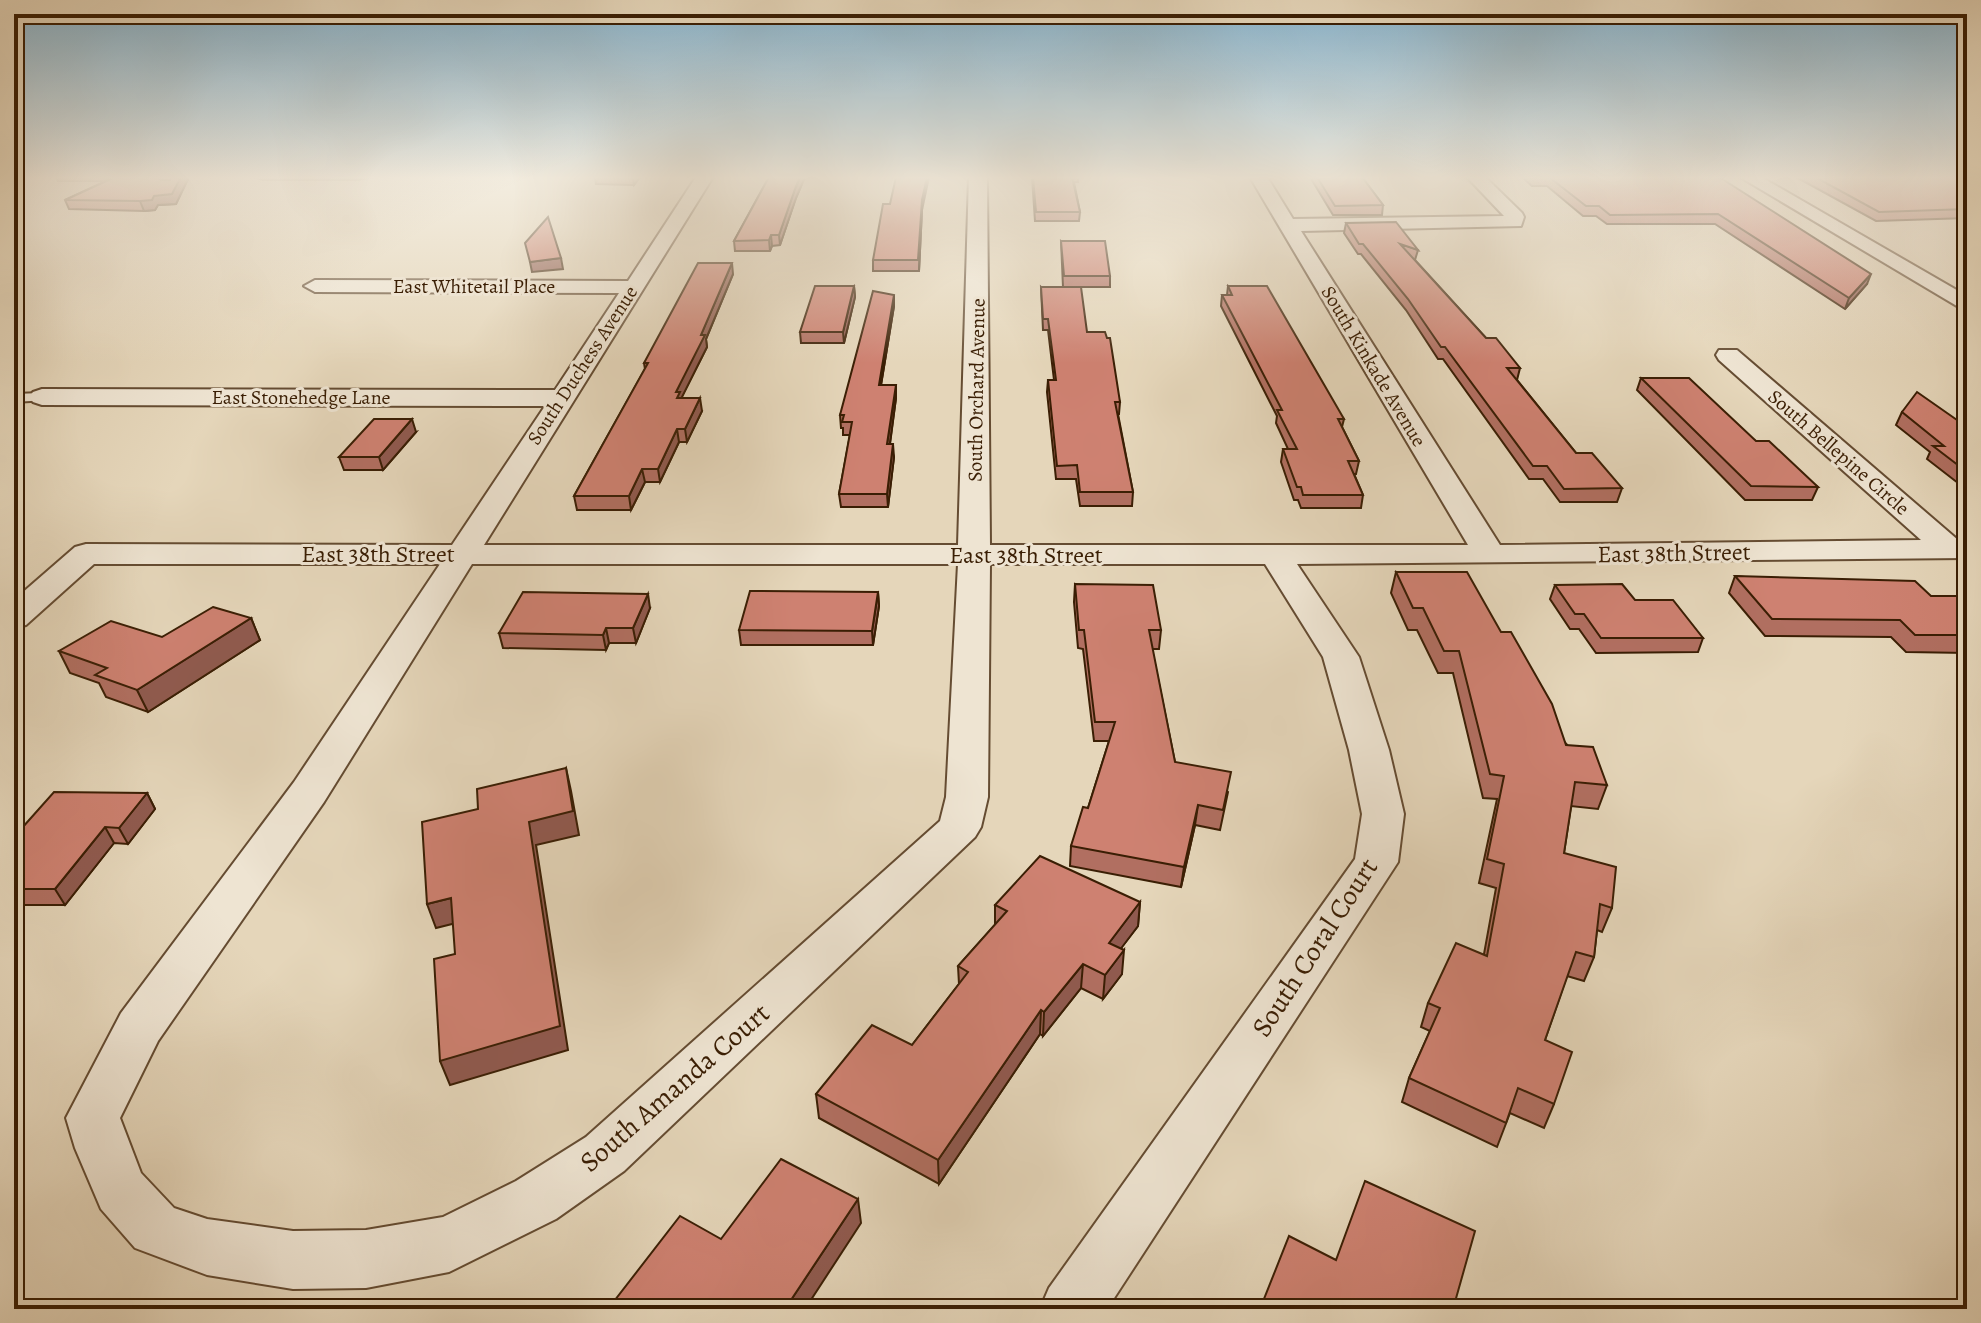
<svg xmlns="http://www.w3.org/2000/svg" width="1981" height="1323" viewBox="0 0 1981 1323" font-family="Alegreya,serif">
<style>
.lines{fill:none;stroke-linecap:round;stroke-linejoin:round}
.service-casing{stroke:#654c32;stroke-width:4}
.minor-casing{stroke:#654c32;stroke-width:4}
.service{fill:#eee4d2;fill-rule:evenodd}
.minor{fill:#eee4d2;fill-rule:evenodd}
.wall{fill:#b16f61;stroke:#3a1e04;stroke-width:2}
.shaded-wall{fill:#905a4f;stroke:#3a1e04;stroke-width:2}
.building{fill:#ce8171;stroke:#3a1e04;stroke-width:2}
.labels{text-anchor:middle;stroke-width:6;stroke-linejoin:round;paint-order:stroke}
.far-street-label{font-size:20px;fill:#3a1e04;stroke:#eee4d2}
.street-label{font-size:24px;fill:#3a1e04;stroke:#eee4d2}
.near-street-label{font-size:28px;fill:#3a1e04;stroke:#eee4d2}
</style>
<rect width="100%" height="100%" fill="#e5d6ba"/>
<filter id="stains"><feTurbulence type="fractalNoise" baseFrequency=".0025" numOctaves="4"/><feColorMatrix values="0 0 0 0 .2 0 0 0 0 .09 0 0 0 0 .02 0 0 0 .5 -.17"/></filter>
<radialGradient id="worn" r=".72"><stop offset=".6" stop-color="#630" stop-opacity="0"/><stop offset="1" stop-color="#630" stop-opacity=".3"/></radialGradient>
<g class="lines">
<g class="service-casing">
<polygon id="service" points="42,393 47,394 47,400 14,402 14,394"/>
</g>
<g class="minor-casing">
<g id="minor">
<path d="M696,177H713L484,545H958L969,177H987L990,545H1468L1250,177H1267L1293,219L1504,216L1467,177H1485L1522,213L1524,217L1521,226L1301,231L1500,545L1921,540L1719,360L1716,355L1719,350H1737L1958,540H1967V558L1297,564L1359,657L1389,750L1404,814L1398,862L1107,1309H1040L1049,1288L1355,859L1362,814L1349,750L1323,657L1265,564H990L988,797L981,827L975,837L624,1171L556,1219L449,1272L366,1288L293,1289L207,1275L135,1248L101,1209L75,1148L66,1118L121,1013L294,782L440,564H94L26,625L14,628V600L75,547L86,544L452,545L545,406L42,405L33,402L29,397L33,392L42,389L555,390L619,293L315,292L304,286L315,280L628,281ZM472,564H958L946,797L940,821L586,1137L516,1181L443,1217L366,1230L293,1231L207,1219L174,1208L141,1173L120,1118L158,1041L324,802Z"/>
<polygon points="1740,177 1761,177 1967,296 1967,312"/>
</g>
</g>
<use href="#service" class="service"/>
<use href="#minor" class="minor"/>
</g>
<g class="wall">
<polygon points="56,177 158,177 162,180 170,180 171,177 189,177 176,204 158,205 155,210 144,211 69,209 65,200 106,181 58,181"/>
<polygon points="253,177 374,177 356,180 263,180"/>
<polygon points="595,177 640,177 634,185 596,184"/>
<polygon points="769,177 805,177 796,198 780,245 772,246 770,251 735,251 734,241"/>
<polygon points="1032,177 1078,177 1078,182 1074,182 1080,212 1079,221 1035,221"/>
<polygon points="1310,177 1362,177 1383,205 1382,215 1333,215"/>
<polygon points="1522,177 1719,177 1867,284 1845,309 1715,224 1607,224 1596,216 1583,216 1547,186 1532,186"/>
<polygon points="1796,177 1967,177 1967,218 1876,221"/>
<polygon points="922,210 919,271 873,271 873,260"/>
<polygon points="1346,223 1418,250 1415,260 1486,338 1520,368 1517,380 1576,453 1622,488 1617,502 1560,502 1543,479 1529,479 1443,359 1438,359 1406,310 1361,254 1358,254 1344,233"/>
<polygon points="1061,241 1110,276 1110,287 1063,287"/>
<polygon points="733,274 706,339 707,347 681,398 702,411 687,442 679,442 660,482 645,482 631,510 577,510 574,496 645,369 644,363"/>
<polygon points="854,286 855,297 844,343 801,343 800,332"/>
<polygon points="1228,286 1344,419 1342,427 1359,461 1356,474 1354,474 1363,495 1361,508 1301,508 1298,500 1294,500 1281,462 1283,449 1288,449 1276,423 1277,416 1221,306 1222,295 1227,295"/>
<polygon points="1041,287 1087,332 1120,402 1119,414 1118,414 1133,492 1132,506 1080,506 1076,479 1056,479 1047,392 1048,380 1054,380 1048,330 1043,330"/>
<polygon points="894,306 881,385 896,385 896,398 890,444 894,457 888,507 841,507 839,494 850,435 843,435 843,428 841,428 840,415"/>
<polygon points="1641,378 1756,441 1818,487 1812,500 1745,500 1637,390"/>
<polygon points="1902,412 1967,427 1967,490 1927,459 1930,452 1896,425"/>
<polygon points="416,432 383,470 344,470 339,457"/>
<polygon points="1396,572 1607,785 1598,809 1571,806 1564,853 1612,908 1602,932 1597,930 1594,957 1584,981 1567,976 1545,1040 1554,1104 1544,1128 1510,1113 1497,1147 1402,1102 1409,1078 1430,1031 1421,1027 1428,1003 1484,954 1496,888 1479,883 1497,799 1483,798 1453,673 1438,673 1417,630 1408,630 1391,593"/>
<polygon points="1735,576 1931,596 1967,596 1967,653 1906,652 1891,637 1765,636 1729,593"/>
<polygon points="1075,584 1161,630 1159,649 1152,649 1175,762 1228,792 1220,830 1195,825 1181,887 1070,866 1071,846 1088,808 1109,741 1094,741 1083,649 1078,648 1074,602"/>
<polygon points="1555,585 1635,600 1703,638 1698,652 1596,653 1579,629 1570,629 1550,599"/>
<polygon points="878,592 879,606 873,645 741,645 739,630"/>
<polygon points="650,608 636,643 609,643 606,650 503,648 499,633"/>
<polygon points="251,618 260,640 148,712 106,697 99,683 70,673 59,651 162,637"/>
<polygon points="147,793 155,809 128,844 114,843 65,905 14,905 14,837"/>
<polygon points="1140,902 1138,926 1121,948 1122,974 1103,999 1081,988 1043,1036 1040,1034 939,1184 819,1118 816,1094 912,1045 959,984 958,966 995,925 995,905"/>
</g>
<g class="shaded-wall">
<polygon points="181,177 189,177 176,204 158,205 155,210 144,211 140,201"/>
<polygon points="356,177 374,177 356,180"/>
<polygon points="633,177 640,177 634,185"/>
<polygon points="800,177 805,177 796,198 780,245 779,235 795,189"/>
<polygon points="927,177 929,177 922,210 919,271 922,200"/>
<polygon points="771,235 772,246 770,251 769,240"/>
<polygon points="561,258 563,269 532,272 530,262"/>
<polygon points="732,263 733,274 706,339 707,347 681,399 679,410 676,392"/>
<polygon points="1871,274 1867,284 1845,309 1849,298"/>
<polygon points="854,286 855,297 844,343 843,332"/>
<polygon points="894,295 894,306 879,397 879,385"/>
<polygon points="896,385 896,398 888,457 887,444"/>
<polygon points="700,398 702,411 687,442 685,429"/>
<polygon points="412,419 416,432 383,470 379,457"/>
<polygon points="677,429 679,442 660,482 658,469"/>
<polygon points="893,444 894,457 888,507 887,494"/>
<polygon points="642,469 645,482 631,510 629,496"/>
<polygon points="878,592 879,606 873,645 872,631"/>
<polygon points="648,594 650,608 636,643 633,628"/>
<polygon points="251,618 260,640 148,712 137,690"/>
<polygon points="606,628 609,643 606,650 603,635"/>
<polygon points="566,768 571,791 579,835 536,845 568,1050 450,1085 440,1061 529,822"/>
<polygon points="147,793 155,809 128,844 119,828"/>
<polygon points="1198,805 1195,825 1181,887 1184,867"/>
<polygon points="105,827 114,843 65,905 55,889"/>
<polygon points="451,898 460,922 436,928 427,904"/>
<polygon points="1140,902 1138,926 1107,967 1109,943"/>
<polygon points="1124,950 1122,974 1103,999 1105,975"/>
<polygon points="1083,964 1081,988 1043,1036 1044,1012"/>
<polygon points="1041,1010 1040,1034 939,1184 938,1160"/>
<polygon points="858,1199 861,1223 805,1309 785,1309"/>
</g>
<g class="building">
<polygon points="115,177 156,177 162,180 170,180 171,177 181,177 172,194 154,196 152,200 140,201 65,200"/>
<polygon points="769,177 800,177 795,189 779,235 771,235 769,240 734,241"/>
<polygon points="896,177 927,177 922,200 918,260 873,260 883,204 890,204"/>
<polygon points="1033,177 1072,177 1080,212 1036,212"/>
<polygon points="1317,177 1362,177 1383,205 1335,206"/>
<polygon points="1549,177 1719,177 1871,274 1849,298 1718,214 1610,215 1599,206 1586,206"/>
<polygon points="1815,177 1967,177 1967,209 1879,212"/>
<polygon points="548,217 561,258 530,262 525,243"/>
<polygon points="1396,222 1418,250 1400,244 1486,338 1496,338 1520,368 1507,368 1576,453 1592,453 1622,488 1564,489 1547,466 1533,466 1445,347 1441,347 1408,299 1363,244 1359,244 1346,223"/>
<polygon points="1061,241 1105,241 1110,276 1064,276"/>
<polygon points="698,263 732,263 701,335 705,335 676,392 680,392 677,398 700,398 685,429 677,429 658,469 642,469 629,496 574,496 648,363 644,363"/>
<polygon points="815,286 854,286 843,332 800,332"/>
<polygon points="1228,286 1267,286 1344,419 1338,419 1359,461 1348,461 1363,495 1303,495 1301,487 1297,487 1283,449 1297,449 1277,410 1282,410 1222,295 1232,295"/>
<polygon points="1041,287 1081,287 1087,332 1105,332 1107,338 1110,338 1120,402 1115,402 1133,492 1080,492 1077,465 1057,466 1048,380 1056,380 1048,319 1043,319"/>
<polygon points="873,291 894,295 879,385 896,385 887,444 893,444 887,494 839,494 852,422 842,422 844,415 840,415"/>
<polygon points="1641,378 1689,378 1756,441 1769,441 1818,487 1751,486"/>
<polygon points="1917,392 1967,427 1967,472 1933,446 1944,446 1902,412"/>
<polygon points="374,419 412,419 379,457 339,457"/>
<polygon points="1396,572 1467,572 1501,632 1511,632 1552,704 1566,745 1593,747 1607,785 1575,782 1564,853 1616,867 1612,908 1600,904 1594,957 1576,952 1545,1040 1572,1052 1554,1104 1518,1088 1506,1123 1409,1078 1440,1008 1428,1003 1456,943 1487,956 1504,864 1487,859 1504,776 1490,774 1459,651 1444,651 1423,608 1413,608"/>
<polygon points="1735,576 1915,581 1931,596 1967,596 1967,635 1915,635 1900,620 1772,619"/>
<polygon points="1075,584 1153,585 1161,630 1149,630 1175,762 1231,772 1223,810 1198,805 1184,867 1071,846 1083,807 1088,808 1115,722 1095,722 1084,630 1079,630"/>
<polygon points="1622,584 1635,600 1673,600 1703,638 1601,638 1584,614 1575,614 1555,585"/>
<polygon points="750,591 878,592 872,631 739,630"/>
<polygon points="523,592 648,594 633,628 606,628 603,635 499,633"/>
<polygon points="213,607 251,618 137,690 95,675 107,668 59,651 111,621 162,637"/>
<polygon points="566,768 573,811 529,822 560,1026 440,1061 434,959 455,954 451,898 427,904 422,822 478,809 477,789"/>
<polygon points="54,792 147,793 119,828 105,827 55,889 14,889 14,837"/>
<polygon points="1040,856 1140,902 1109,943 1124,950 1105,975 1083,964 1044,1012 1041,1010 938,1160 816,1094 872,1025 912,1045 968,972 958,966 1007,911 995,905"/>
<polygon points="781,1159 858,1199 785,1309 608,1309 680,1216 721,1239"/>
<polygon points="1365,1181 1475,1231 1453,1309 1260,1309 1289,1236 1336,1260"/>
</g>
<linearGradient id="sky" x2="0" y2="1"><stop stop-color="#87b6d2"/><stop offset="0.49" stop-color="#f3ede0"/><stop offset="1" stop-color="#f3ede0" stop-opacity="0"/></linearGradient>
<rect width="1981" height="363" fill="url(#sky)"/>
<g class="labels">
<g class="far-street-label">
<text x="474" y="293">East Whitetail Place</text>
<text transform="translate(582 365) rotate(-57)" y="7">South Duchess Avenue</text>
<text transform="translate(1374 366) rotate(59)" y="7">South Kinkade Avenue</text>
<text transform="translate(976 390) rotate(-89)" y="7">South Orchard Avenue</text>
<text x="301" y="404">East Stonehedge Lane</text>
<text transform="translate(1839 452) rotate(41)" y="7">South Bellepine Circle</text>
</g>
<g class="street-label">
<text transform="translate(1674 553) rotate(-1)" y="8">East 38th Street</text>
<text x="378" y="562">East 38th Street</text>
<text x="1026" y="563">East 38th Street</text>
</g>
<g class="near-street-label">
<text transform="translate(1314 947) rotate(-57)" y="10">South Coral Court</text>
<text transform="translate(674 1087) rotate(-41)" y="10">South Amanda Court</text>
</g>
</g>
<rect width="1981" height="1323" fill="none" stroke="#e5d6ba" stroke-width="48"/>
<rect x="16" y="16" width="1949" height="1291" fill="none" stroke="#3a1e04" stroke-width="4"/>
<rect x="24" y="24" width="1933" height="1275" fill="none" stroke="#3a1e04" stroke-width="2"/>
<rect width="100%" height="100%" filter="url(#stains)"/>
<rect width="100%" height="100%" fill="url(#worn)"/>
</svg>
